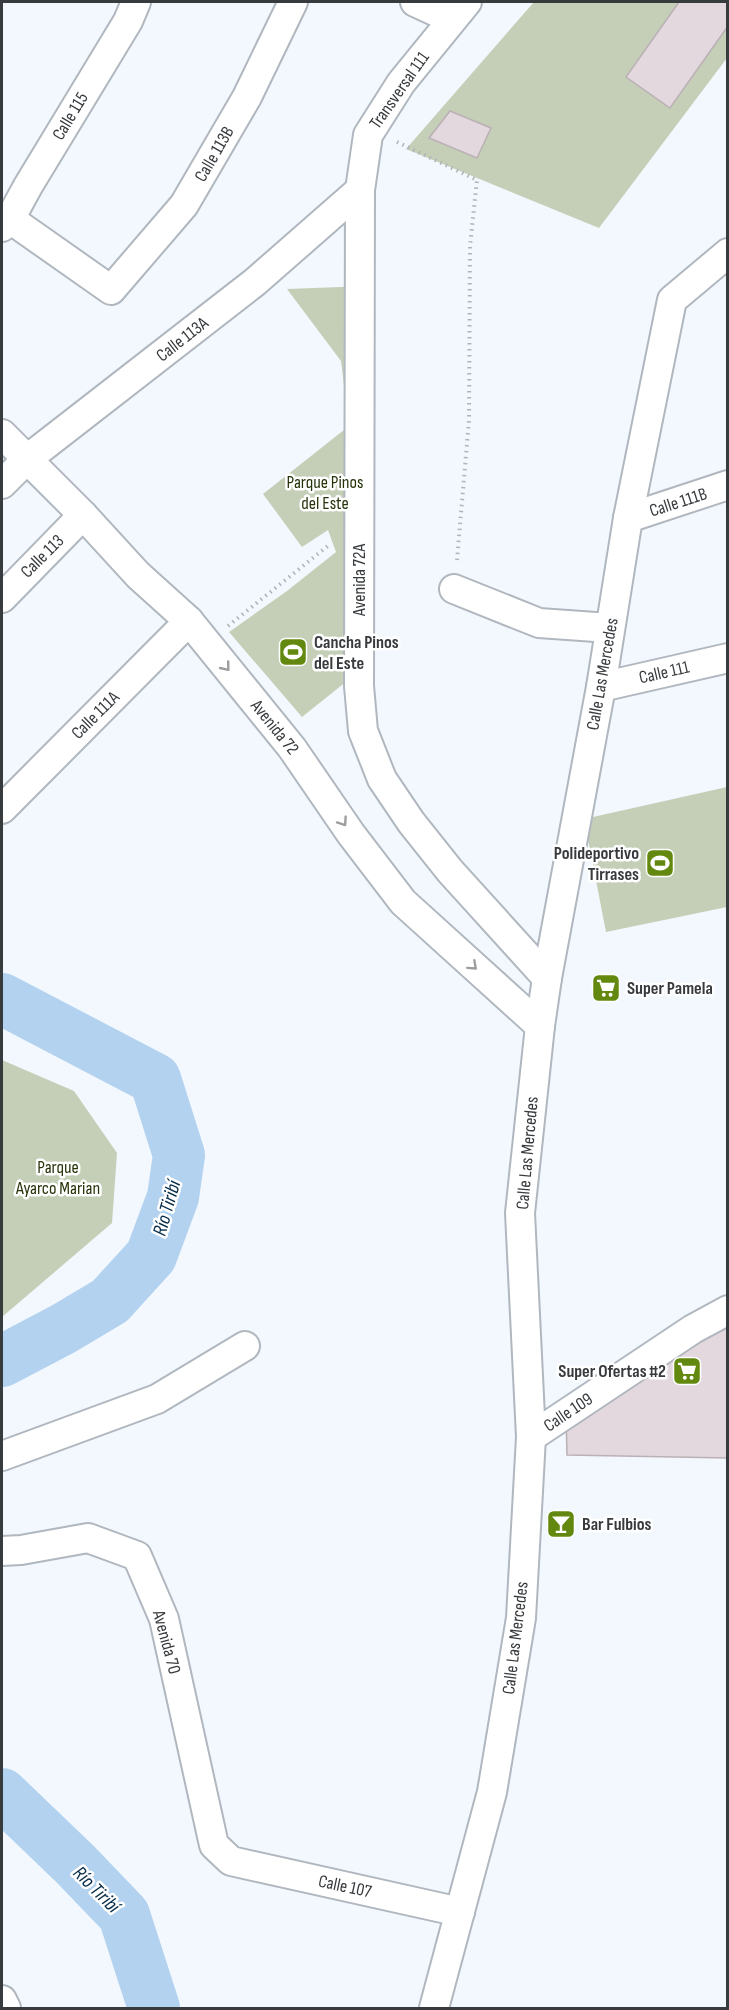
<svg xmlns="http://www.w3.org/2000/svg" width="729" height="2010" viewBox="0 0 729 2010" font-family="'Sofia Sans Condensed',sans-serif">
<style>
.green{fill:#c5cfb8}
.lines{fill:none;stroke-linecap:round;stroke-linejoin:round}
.river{stroke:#b3d2ef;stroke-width:52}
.building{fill:#e3d8dd;stroke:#bbb0b5;stroke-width:1.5}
.minor-casing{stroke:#b0b7bf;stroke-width:32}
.path{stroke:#afb4b9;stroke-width:4;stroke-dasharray:1.5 4.5;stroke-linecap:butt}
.minor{stroke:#fff;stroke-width:28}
.oneway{stroke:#9c9d9e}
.labels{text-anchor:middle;stroke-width:5;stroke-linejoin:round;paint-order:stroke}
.street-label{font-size:18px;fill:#383b3e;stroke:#fff}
.park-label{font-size:18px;fill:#26340b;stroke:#fff}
.poi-label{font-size:18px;font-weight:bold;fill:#383b3e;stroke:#fff;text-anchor:start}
.water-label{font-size:20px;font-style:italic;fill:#062c48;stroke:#fff}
</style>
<rect width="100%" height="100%" fill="#f2f8fe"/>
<g class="green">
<polygon points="534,2 727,2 727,58 599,228 406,149"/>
<polygon points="367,286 357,673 302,717 229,632 287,591 336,552 328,530 302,547 263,494 349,426 341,361 287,289"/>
<polygon points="727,787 727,907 606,932 584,819"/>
<polygon points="2,1060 74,1091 117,1153 112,1223 2,1317"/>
</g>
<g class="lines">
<g class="river">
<polyline points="2,999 155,1079 179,1155 173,1197 151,1256 110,1301 63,1329 2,1361"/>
<polyline points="2,1794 75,1864 124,1915 154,2008"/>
</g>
</g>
<g class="building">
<polygon points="679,2 728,2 728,26 670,108 626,77"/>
<polygon points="450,111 491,128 477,158 429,138"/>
<polygon points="728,1327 728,1458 567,1455 566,1415"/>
</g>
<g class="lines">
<g class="minor-casing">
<g id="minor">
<polyline points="415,2 452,19"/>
<polyline points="467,2 401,83 368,135 360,190 359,686 363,731 382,779 411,822 450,871 547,978"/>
<polyline points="10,219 111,290 184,205 247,97 293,2"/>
<polyline points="2,227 10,219 28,186 128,21 136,2"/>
<polyline points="2,434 83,515 138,575 189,621 292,748 351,834 403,902 540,1026"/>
<polyline points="2,484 26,460 255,282 360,190"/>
<polyline points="628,518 728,485"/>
<polyline points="454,589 539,623 610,628"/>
<polyline points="2,598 83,515"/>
<polyline points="601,687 728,658"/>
<polyline points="2,809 189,621"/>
<polyline points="531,1437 693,1329 728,1310"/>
<polyline points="2,1456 157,1399 245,1346"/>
<polyline points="2,1551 21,1550 88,1538 137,1556 164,1619 214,1845 231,1861 460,1912"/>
<polyline points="2,2000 6,2008"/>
<polyline points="434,2008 492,1792 521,1618 531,1437 520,1213 540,1026 547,978 601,687 628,518 672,300 728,253"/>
</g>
</g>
<g class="path">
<polyline points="397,142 477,180 470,246 469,420 457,560"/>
<polyline points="228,626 329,545"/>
</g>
<use href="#minor" class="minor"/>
</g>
<defs><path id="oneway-chevron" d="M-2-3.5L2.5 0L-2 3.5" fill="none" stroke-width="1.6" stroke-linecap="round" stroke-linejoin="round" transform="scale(1.5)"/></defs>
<g class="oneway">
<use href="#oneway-chevron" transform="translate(226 667) rotate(51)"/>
<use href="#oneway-chevron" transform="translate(343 822) rotate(56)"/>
<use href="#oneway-chevron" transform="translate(473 966) rotate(42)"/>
</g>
<defs>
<g id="stadium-square" transform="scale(1.5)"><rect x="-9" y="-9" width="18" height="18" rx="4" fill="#62880f" stroke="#fff"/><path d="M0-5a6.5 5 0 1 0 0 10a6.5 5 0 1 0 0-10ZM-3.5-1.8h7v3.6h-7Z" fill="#fff"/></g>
<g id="supermarket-square" transform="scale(1.5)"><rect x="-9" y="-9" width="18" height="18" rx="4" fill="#62880f" stroke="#fff"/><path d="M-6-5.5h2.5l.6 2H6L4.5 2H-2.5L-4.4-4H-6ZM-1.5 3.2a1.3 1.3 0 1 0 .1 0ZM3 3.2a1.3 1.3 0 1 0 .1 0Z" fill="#fff"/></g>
<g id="bar-square" transform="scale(1.5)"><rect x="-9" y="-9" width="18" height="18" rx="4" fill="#62880f" stroke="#fff"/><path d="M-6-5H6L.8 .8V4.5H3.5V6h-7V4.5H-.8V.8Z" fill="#fff"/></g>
</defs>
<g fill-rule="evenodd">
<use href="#stadium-square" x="293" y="652"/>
<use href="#stadium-square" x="660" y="863"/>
<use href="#supermarket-square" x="606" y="988"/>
<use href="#supermarket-square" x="687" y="1371"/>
<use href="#bar-square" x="561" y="1524"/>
</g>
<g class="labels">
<g class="street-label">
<text transform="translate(399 90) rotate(-55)" y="6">Transversal 111</text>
<text transform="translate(70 116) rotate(-59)" y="6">Calle 115</text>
<text transform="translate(214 154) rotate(-60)" y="6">Calle 113B</text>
<text transform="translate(182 339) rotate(-38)" y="6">Calle 113A</text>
<text transform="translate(678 502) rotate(-18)" y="6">Calle 111B</text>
<text transform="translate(42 556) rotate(-45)" y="6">Calle 113</text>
<text transform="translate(359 580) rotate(-90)" y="6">Avenida 72A</text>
<text transform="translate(664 672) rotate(-13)" y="6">Calle 111</text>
<text transform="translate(602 674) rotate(-80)" y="6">Calle Las Mercedes</text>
<text transform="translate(95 715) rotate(-45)" y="6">Calle 111A</text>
<text transform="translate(275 727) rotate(51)" y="6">Avenida 72</text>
<text transform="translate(527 1153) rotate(-85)" y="6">Calle Las Mercedes</text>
<text transform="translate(568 1412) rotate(-34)" y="6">Calle 109</text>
<text transform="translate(515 1638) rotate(-83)" y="6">Calle Las Mercedes</text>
<text transform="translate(167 1642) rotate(75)" y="6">Avenida 70</text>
<text transform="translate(345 1886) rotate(12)" y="6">Calle 107</text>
</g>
<g class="park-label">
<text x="325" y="488">Parque Pinos<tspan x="325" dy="21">del Este</tspan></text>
<text x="58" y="1173">Parque<tspan x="58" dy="21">Ayarco Marian</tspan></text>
</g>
<g class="poi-label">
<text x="314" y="648">Cancha Pinos<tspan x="314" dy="21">del Este</tspan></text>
<text x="639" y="859" text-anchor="end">Polideportivo<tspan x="639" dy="21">Tirrases</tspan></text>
<text x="627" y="994">Super Pamela</text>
<text x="666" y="1377" text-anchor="end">Super Ofertas #2</text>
<text x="582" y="1530">Bar Fulbios</text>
</g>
<g class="water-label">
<text transform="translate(166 1208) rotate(-74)" y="7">Río Tiribí</text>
<text transform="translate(97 1889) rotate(45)" y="7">Río Tiribí</text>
</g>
</g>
<rect width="729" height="2010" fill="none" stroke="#383b3e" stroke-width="6"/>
</svg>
